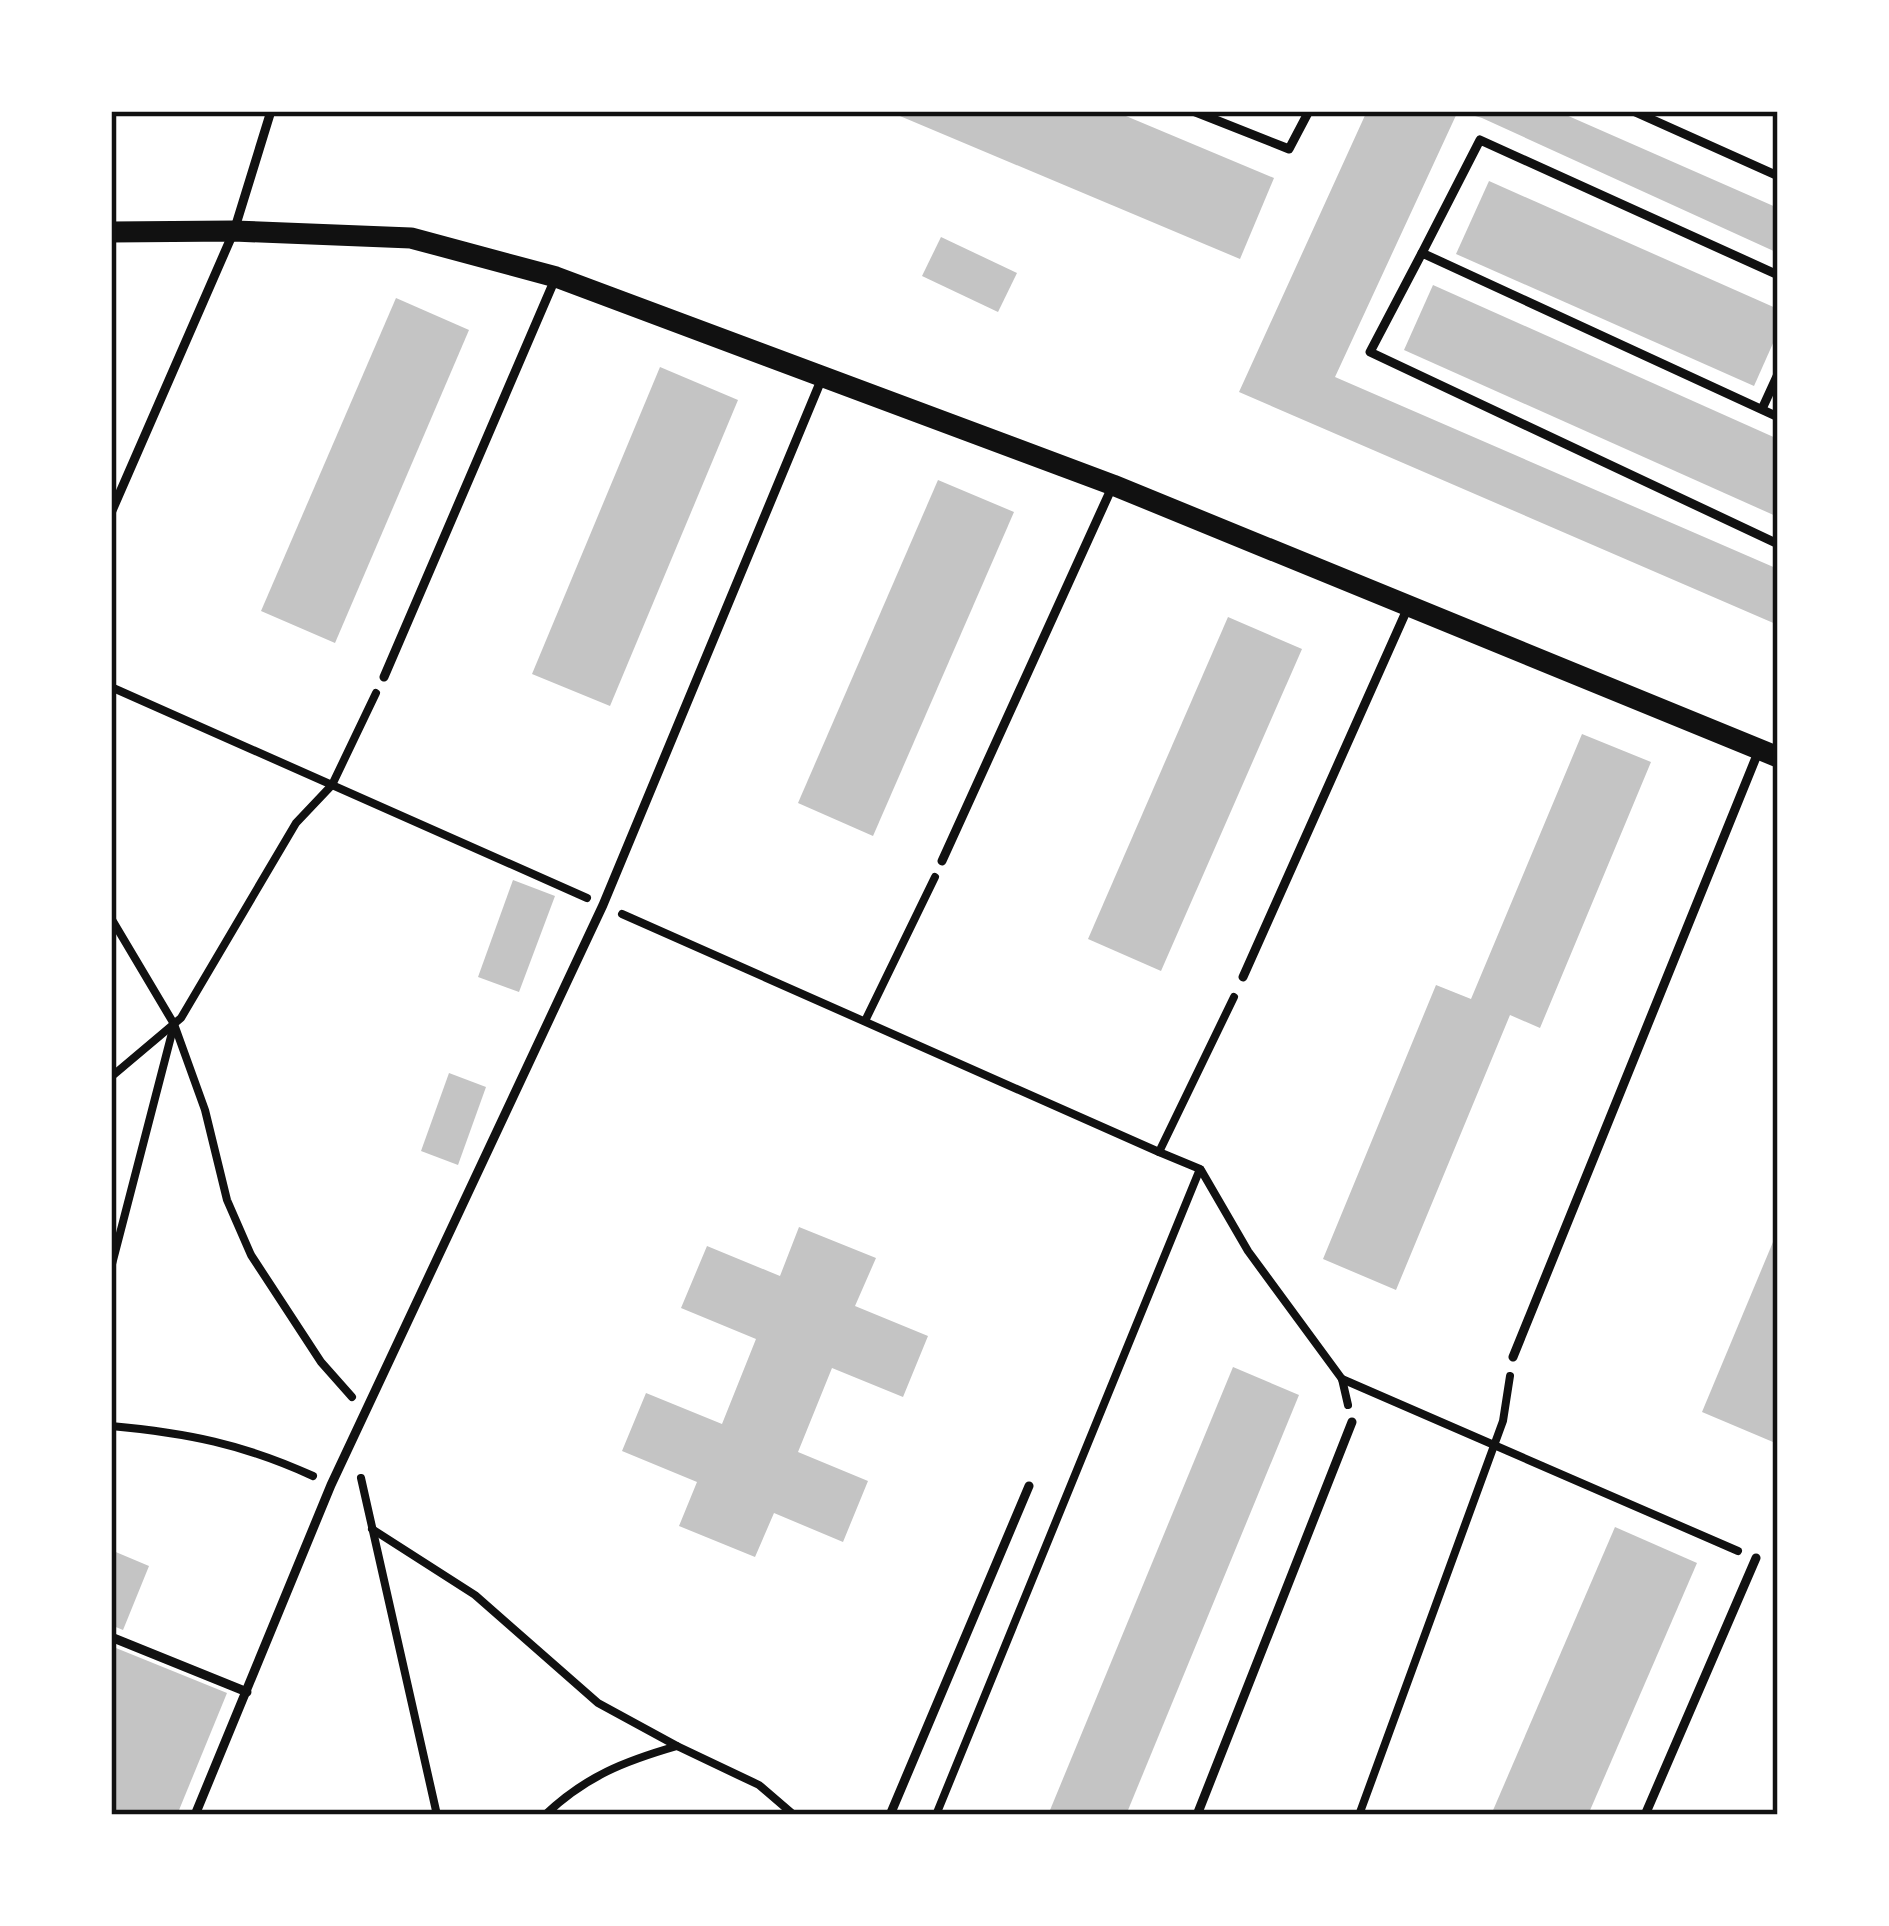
<svg xmlns="http://www.w3.org/2000/svg" width="1889" height="1926" viewBox="0 0 1889 1926" font-family="Roboto,sans-serif">
<style>
.building{fill:#c4c4c4}
.lines{fill:none;stroke-linecap:round;stroke-linejoin:round}
.path{stroke:#111;stroke-width:8}
.service{stroke:#111;stroke-width:9}
.tertiary{stroke:#111;stroke-width:21}
.neatline{fill:none;stroke:#111;stroke-width:4.5}
</style>
<rect width="100%" height="100%" fill="#fff"/>
<g class="building">
<polygon points="888,111 1114,111 1274,178 1240,259"/>
<polygon points="1367,111 1557,111 1778,208 1778,253 1482,118 1458,111 1335,377 1778,569 1778,625 1239,392"/>
<polygon points="1489,181 1778,309 1778,332 1754,386 1456,254"/>
<polygon points="941,237 1017,273 998,312 922,276"/>
<polygon points="1433,285 1778,439 1778,517 1404,350"/>
<polygon points="396,298 469,330 335,643 261,611"/>
<polygon points="660,367 738,400 610,706 532,674"/>
<polygon points="938,480 1014,512 873,836 798,803"/>
<polygon points="1228,617 1302,649 1161,971 1088,939"/>
<polygon points="1582,734 1651,762 1540,1028 1510,1015 1396,1290 1323,1259 1436,985 1471,999"/>
<polygon points="513,880 555,896 519,992 478,977"/>
<polygon points="449,1073 486,1087 458,1165 421,1151"/>
<polygon points="799,1227 876,1258 855,1306 928,1336 903,1397 832,1368 798,1452 868,1481 843,1542 774,1513 755,1557 679,1526 697,1482 622,1451 646,1393 722,1424 756,1339 681,1308 707,1246 780,1276"/>
<polygon points="1778,1230 1778,1430 1773,1442 1702,1412"/>
<polygon points="1233,1367 1299,1395 1126,1815 1048,1815"/>
<polygon points="1615,1527 1697,1563 1588,1815 1491,1815"/>
<polygon points="111,1550 149,1566 123,1630 111,1625"/>
<polygon points="111,1646 227,1693 177,1815 111,1815"/>
</g>
<g class="lines">
<g class="path">
<polyline points="111,687 587,898"/>
<polyline points="622,914 1159,1152 1234,997"/>
<polyline points="111,918 174,1024 205,1110 227,1200 251,1255 321,1362 352,1397"/>
<polyline points="865,1021 935,877"/>
<polyline points="111,1077 181,1018 296,823 332,785 376,693"/>
<polyline points="1201,1170 1248,1251 1342,1379 1348,1405"/>
<polyline points="111,1268 174,1025"/>
<polyline points="1342,1379 1738,1551"/>
<path d="M111,1426C187,1433 243,1444 313,1476"/>
<polyline points="361,1478 437,1815"/>
<polyline points="372,1529 475,1595 598,1703 677,1746"/>
<path d="M545,1815C586,1776 625,1761 677,1746L759,1785L794,1815"/>
<polyline points="936,1815 1200,1169 1159,1152"/>
<polyline points="1359,1815 1503,1421 1510,1376"/>
</g>
<g class="service">
<polyline points="1193,111 1289,149 1309,111"/>
<polyline points="1633,111 1778,176"/>
<polyline points="1422,253 1480,140 1778,275"/>
<polyline points="1762,409 1778,374"/>
<polyline points="1778,417 1422,253 1370,352 1778,544"/>
<polyline points="111,513 234,231 271,111"/>
<polyline points="384,677 555,279"/>
<polyline points="942,861 1113,485"/>
<polyline points="1243,977 1409,605"/>
<polyline points="1513,1357 1759,750"/>
<polyline points="111,1637 247,1692"/>
<polyline points="195,1815 331,1485 603,905 822,378"/>
<polyline points="890,1815 1029,1486"/>
<polyline points="1197,1815 1352,1422"/>
<polyline points="1645,1815 1756,1558"/>
</g>
<polyline class="tertiary" points="111,232 234,231 411,238 556,277 1113,485 1778,757"/>
</g>
<rect width="1889" height="1926" fill="none" stroke="#ffffff" stroke-width="228"/>
<rect x="114" y="114" width="1661" height="1698" class="neatline"/>
</svg>
